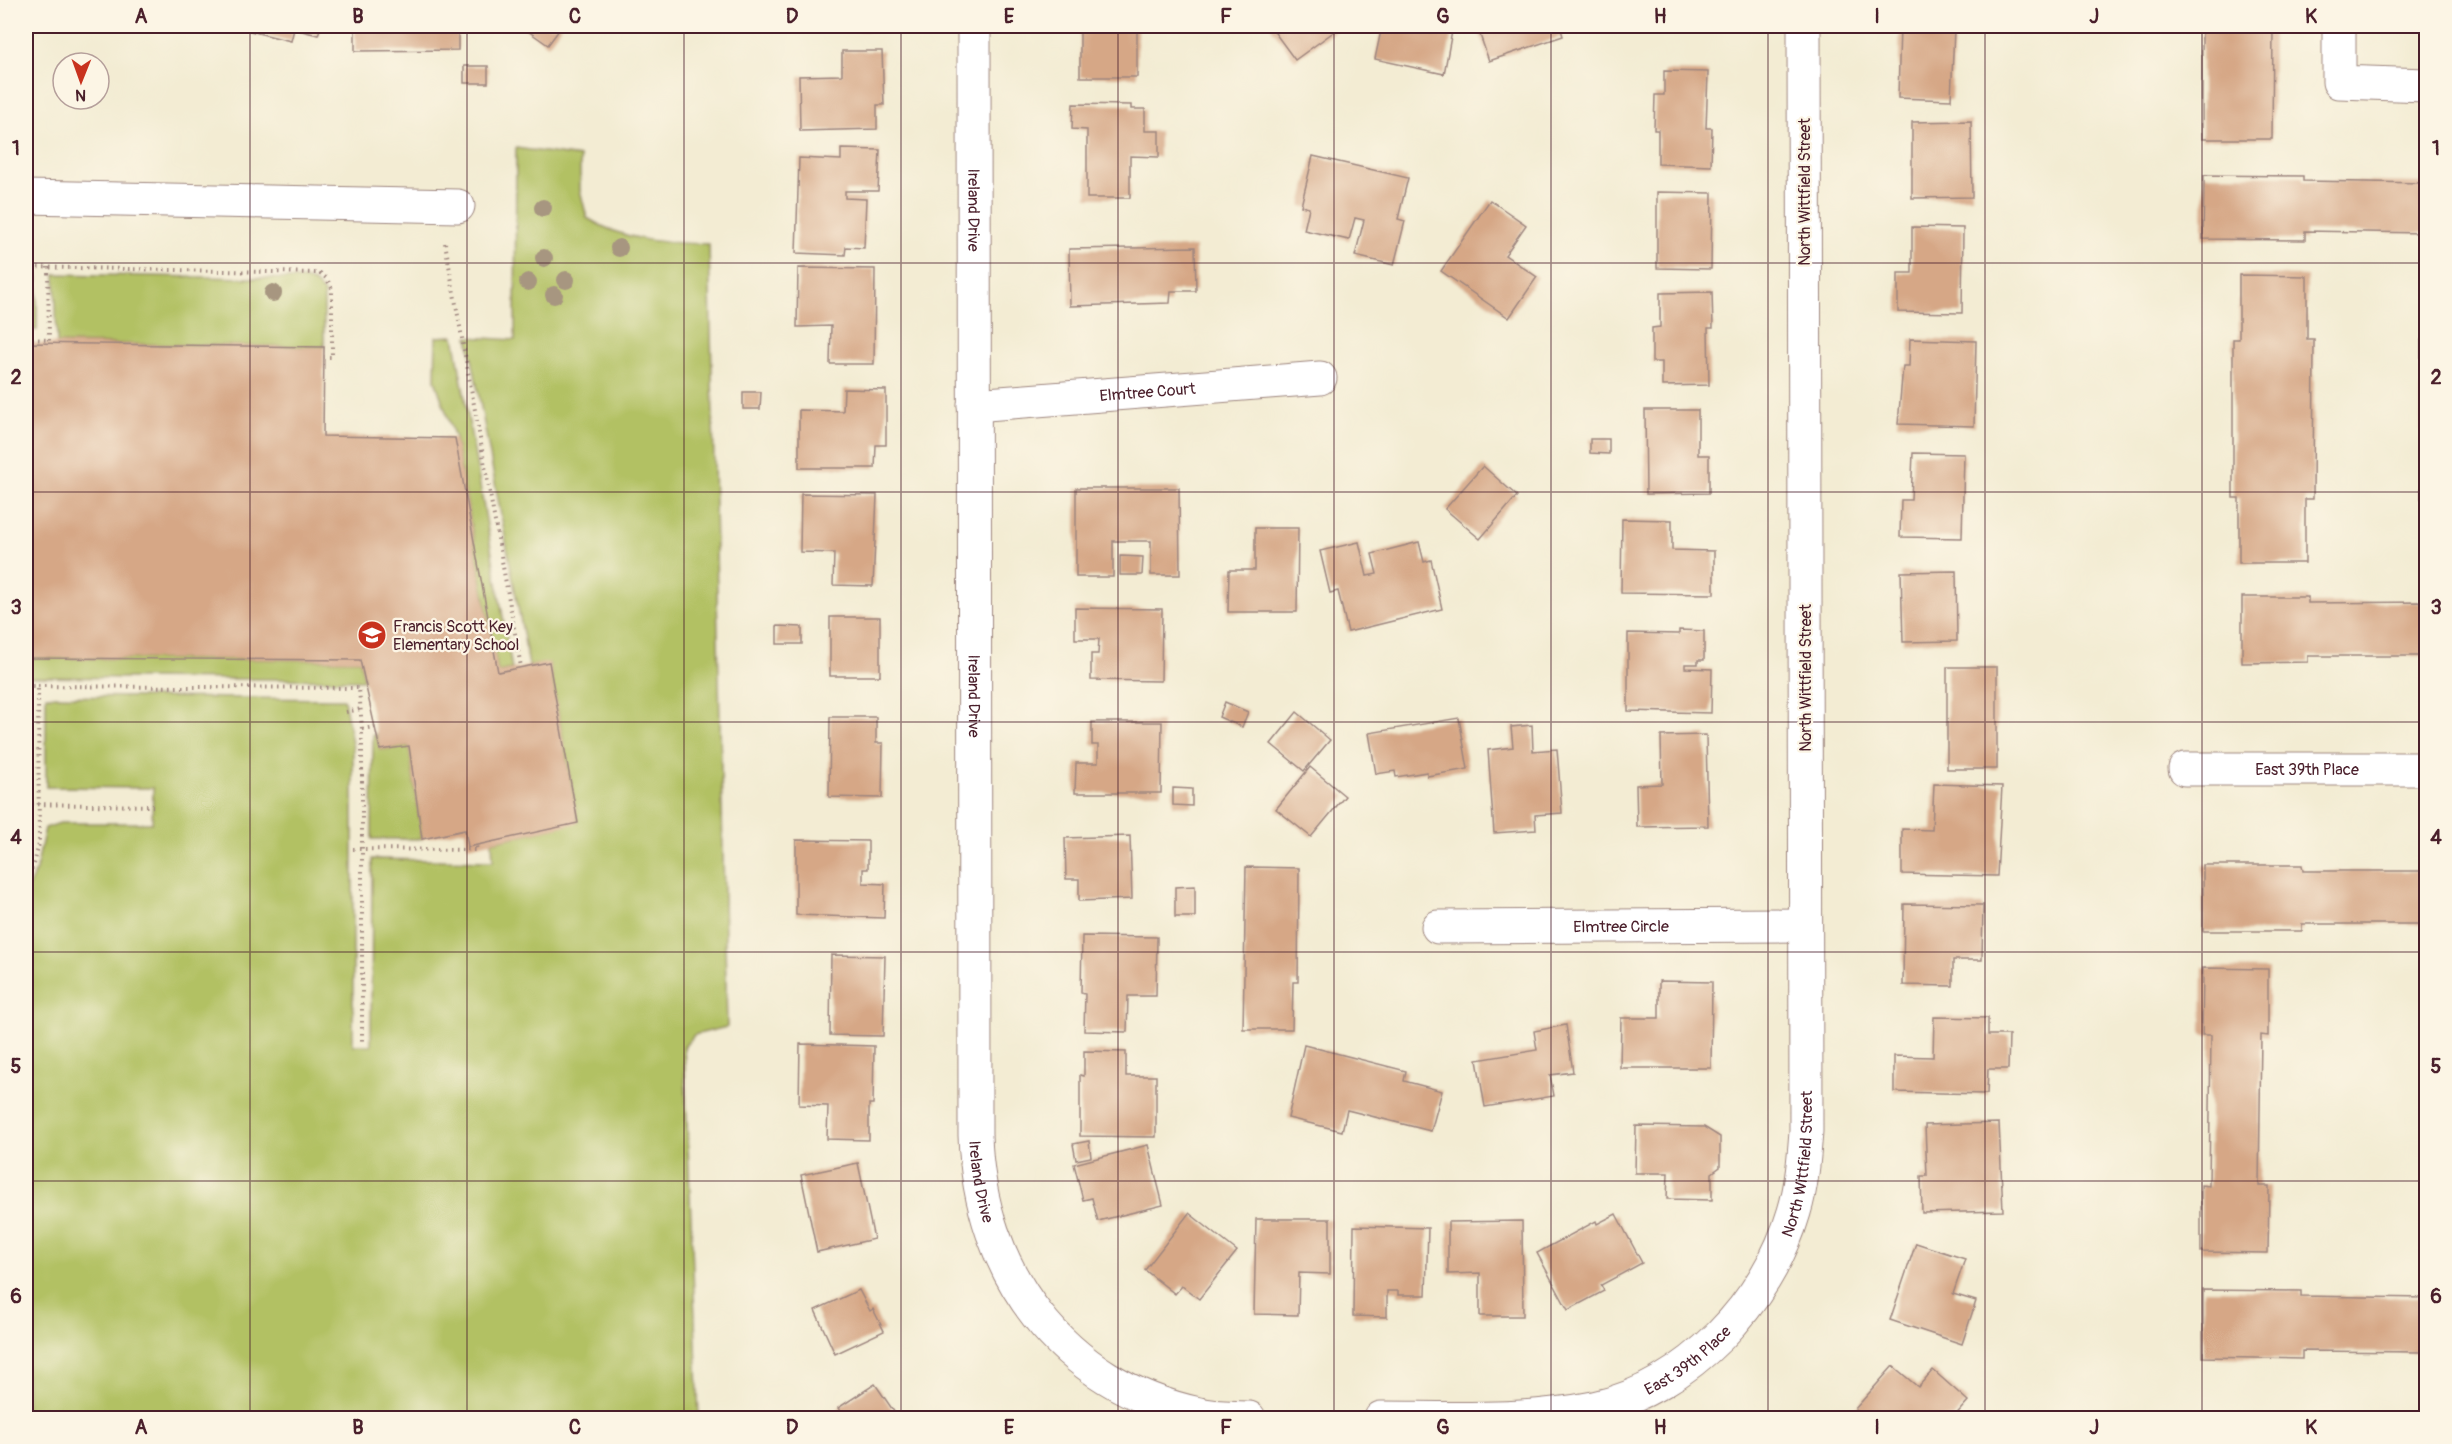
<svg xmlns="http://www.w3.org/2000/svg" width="2452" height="1444" viewBox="0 0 2452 1444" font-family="Pangolin,sans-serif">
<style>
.green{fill:#b2c163;stroke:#7e7047;stroke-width:1.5}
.building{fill:#d6a786}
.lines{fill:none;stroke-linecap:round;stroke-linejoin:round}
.minor-casing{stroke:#9e867f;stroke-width:35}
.path{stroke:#9e867f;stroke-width:4;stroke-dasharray:1.5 4.5;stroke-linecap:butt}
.minor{stroke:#fff;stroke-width:33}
.tree{fill:#a79680}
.grid{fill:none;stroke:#4a1f2b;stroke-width:1.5;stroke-opacity:0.55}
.labels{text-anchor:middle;stroke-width:4.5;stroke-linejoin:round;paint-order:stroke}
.street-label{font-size:16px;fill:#4a1f2b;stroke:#fcf5e5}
.poi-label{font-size:16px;fill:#4a1f2b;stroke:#fcf5e5;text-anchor:start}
.neatline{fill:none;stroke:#4a1f2b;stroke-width:2}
.grid-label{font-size:20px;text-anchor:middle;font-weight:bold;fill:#4a1f2b}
</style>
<rect width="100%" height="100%" fill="#fcf5e5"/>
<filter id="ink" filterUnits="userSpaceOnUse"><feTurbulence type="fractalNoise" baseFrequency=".0167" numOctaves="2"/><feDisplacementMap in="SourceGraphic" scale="12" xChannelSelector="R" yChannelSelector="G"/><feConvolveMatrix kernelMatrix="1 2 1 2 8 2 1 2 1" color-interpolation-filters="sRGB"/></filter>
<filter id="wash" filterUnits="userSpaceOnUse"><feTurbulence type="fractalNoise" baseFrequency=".008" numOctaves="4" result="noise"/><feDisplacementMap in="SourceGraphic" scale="24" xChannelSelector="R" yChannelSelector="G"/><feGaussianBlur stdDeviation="1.35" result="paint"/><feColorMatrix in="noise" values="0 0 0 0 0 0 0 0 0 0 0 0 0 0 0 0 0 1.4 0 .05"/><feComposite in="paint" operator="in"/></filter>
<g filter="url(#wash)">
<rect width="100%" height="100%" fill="#f3ecd3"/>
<g class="green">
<path d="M516,148L580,157V190L587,218C626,242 665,243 709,244L727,1027L694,1035L684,1047L699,1418H26V892L36,870L45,828L60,823H152L153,788L46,787V696L344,699L353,749V1045H371L372,859L493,861L492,842L578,822L549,663L529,666L468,337L515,340Z"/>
<polygon points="55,274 304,279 314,282 324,293 324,347 57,343"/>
<rect x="26" y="275" width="11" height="55"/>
<polygon points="454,336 512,669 498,672 455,438 435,380 436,337"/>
<polygon points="26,658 360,660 364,680 26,677"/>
<polygon points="376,734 380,750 409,746 422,839 372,839 373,735"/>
</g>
<g id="blocks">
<g class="building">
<polygon points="229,26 321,26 318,35 294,29 291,41"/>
<polygon points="355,26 458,26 458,50 355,51"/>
<polygon points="521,26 562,26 548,45"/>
<polygon points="831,26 873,26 873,31 831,30"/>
<rect x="1080" y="26" width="57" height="51"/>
<polygon points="1270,26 1337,26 1339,28 1295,60"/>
<polygon points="1382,26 1453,26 1444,74 1375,59"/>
<polygon points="1477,26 1560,26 1563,36 1489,61"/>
<rect x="1602" y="26" width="26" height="3"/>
<polygon points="1900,26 1945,26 1945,29 1954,29 1951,100 1898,98"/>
<polygon points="2202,26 2273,26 2272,139 2202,139"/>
<polygon points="842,51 882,51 884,105 877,105 877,129 800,131 799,76 842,75"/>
<rect x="464" y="66" width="24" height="17"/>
<polygon points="1664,71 1708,72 1706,128 1712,128 1711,166 1658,164 1658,130 1654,130 1655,95 1664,95"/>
<polygon points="1073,104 1131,105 1131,109 1145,109 1145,131 1159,131 1159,157 1130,156 1130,198 1087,198 1087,130 1072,129"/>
<polygon points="1971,121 1972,197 1912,198 1912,122"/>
<polygon points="841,149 880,150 878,191 845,191 845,198 866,199 864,248 846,247 845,255 796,253 799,158 841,160"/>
<polygon points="1313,156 1408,178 1398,219 1405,221 1394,265 1355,256 1364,220 1355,218 1349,240 1304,230 1309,208 1301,206"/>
<polygon points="2204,175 2303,176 2303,181 2426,183 2426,233 2305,231 2305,240 2203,239"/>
<polygon points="1657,192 1712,193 1711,269 1657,268"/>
<polygon points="1490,200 1526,225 1505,255 1537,277 1509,318 1441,271"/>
<polygon points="1912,227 1963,228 1962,313 1898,312 1898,273 1912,273"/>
<polygon points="1195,247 1196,291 1171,291 1170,303 1070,306 1069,249"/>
<polygon points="798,268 875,269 874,364 830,364 831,326 797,327"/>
<polygon points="2239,275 2307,276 2307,339 2314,339 2313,499 2305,499 2305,563 2239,563 2239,498 2233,498 2233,339 2239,339"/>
<polygon points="1712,292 1713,328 1708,328 1709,385 1662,386 1662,362 1652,362 1652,328 1660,327 1660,293"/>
<polygon points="1910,339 1976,341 1974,426 1898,424 1903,366 1909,366"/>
<rect x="2421" y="340" width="5" height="159"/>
<polygon points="26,343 324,347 323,436 455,438 498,672 549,662 578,823 468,847 465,830 422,839 409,746 380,750 360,660 26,658"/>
<polygon points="844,389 886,390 886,445 876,445 875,468 799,468 799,410 843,411"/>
<polygon points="743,392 761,392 760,409 743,409"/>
<polygon points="1645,410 1698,410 1698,455 1709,455 1709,493 1646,494"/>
<polygon points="1590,439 1609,439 1609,454 1590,453"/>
<polygon points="1913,453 1964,454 1962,538 1900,537 1901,500 1911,500"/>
<polygon points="1483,466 1517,496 1480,539 1445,509"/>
<polygon points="1076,488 1179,488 1180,575 1151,575 1151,541 1113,541 1113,577 1076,577"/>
<polygon points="801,494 877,495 873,586 833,585 834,553 800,552"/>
<polygon points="1622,519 1672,520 1672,550 1714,551 1714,594 1621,593"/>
<polygon points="1255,528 1298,528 1297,612 1228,612 1229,570 1255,570"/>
<polygon points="1359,542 1367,576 1377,574 1372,554 1419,542 1424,562 1431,560 1442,609 1348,632 1338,591 1330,593 1320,551"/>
<polygon points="1120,556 1143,557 1142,575 1120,575"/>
<polygon points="1956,571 1957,641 1903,642 1901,572"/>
<polygon points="2242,597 2308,597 2308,603 2426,602 2426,656 2308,656 2308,662 2242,663"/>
<polygon points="1075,608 1162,609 1161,681 1091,680 1091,654 1098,654 1099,639 1075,639"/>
<rect x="830" y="617" width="50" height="59"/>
<polygon points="777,626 802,627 802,644 777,644"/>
<polygon points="1679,630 1704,631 1704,660 1698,660 1698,664 1685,664 1685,668 1712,669 1711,713 1628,711 1628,633 1679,634"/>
<rect x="1947" y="667" width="50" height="102"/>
<polygon points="1225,702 1248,712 1242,727 1219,717"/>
<polygon points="1297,712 1330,740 1304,771 1271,744"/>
<polygon points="830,717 876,717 876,743 883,743 882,798 829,797"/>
<polygon points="1459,718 1468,769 1427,776 1427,772 1396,777 1395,771 1376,774 1369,733"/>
<polygon points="1092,722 1162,722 1161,793 1075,793 1076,763 1098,763 1098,745 1092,745"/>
<polygon points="1532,725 1533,751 1557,749 1562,813 1535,815 1536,830 1494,833 1488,750 1513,747 1511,727"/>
<polygon points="1706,735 1708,826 1637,827 1636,785 1662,784 1661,736"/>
<polygon points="1310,767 1345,796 1311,837 1276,809"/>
<polygon points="1934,784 2002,786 1997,876 1902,874 1902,829 1932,830"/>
<polygon points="1173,788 1192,789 1192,806 1173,805"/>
<polygon points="1130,836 1132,899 1079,901 1079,879 1066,879 1065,838"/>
<polygon points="796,840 868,841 868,869 863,869 863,883 885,884 884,918 796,915"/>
<polygon points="2203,865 2302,865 2303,871 2426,871 2426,924 2302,924 2302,931 2203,931"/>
<polygon points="1246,867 1299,868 1298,982 1293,982 1292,1029 1243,1029"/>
<polygon points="1195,886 1195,917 1175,917 1175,887"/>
<polygon points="1904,904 1983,905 1982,960 1953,960 1953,986 1903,985"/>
<polygon points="1082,936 1157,937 1156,996 1128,996 1127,1032 1084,1031 1085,994 1081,993"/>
<polygon points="831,955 885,956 883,1036 830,1035"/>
<polygon points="2203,968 2268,969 2268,1036 2261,1035 2259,1186 2269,1186 2268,1253 2201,1252 2201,1185 2209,1186 2211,1035 2202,1035"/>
<polygon points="1659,981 1712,982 1711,1068 1620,1068 1621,1018 1659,1018"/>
<polygon points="1934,1017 1988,1018 1988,1035 2009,1035 2008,1069 1988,1069 1987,1094 1894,1092 1894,1056 1933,1057"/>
<polygon points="1566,1025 1573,1072 1550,1075 1554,1096 1485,1107 1477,1060 1537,1050 1534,1031"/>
<polygon points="800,1044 874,1046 873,1104 869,1104 869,1140 827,1139 828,1106 799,1105"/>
<polygon points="1304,1045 1406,1071 1404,1081 1442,1091 1431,1131 1347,1110 1342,1131 1288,1118"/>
<polygon points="1084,1051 1126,1052 1126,1076 1156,1076 1156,1137 1080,1136 1080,1075 1084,1076"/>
<polygon points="1999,1123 2003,1211 1922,1213 1921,1176 1927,1176 1925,1125"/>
<polygon points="1636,1126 1704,1127 1720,1137 1720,1167 1712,1173 1712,1200 1667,1199 1668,1173 1635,1173"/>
<polygon points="1089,1141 1091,1157 1076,1160 1073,1144"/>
<polygon points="1148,1145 1163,1205 1098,1221 1092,1198 1083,1200 1074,1164"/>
<polygon points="858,1163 874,1239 817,1252 801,1175"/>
<polygon points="1189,1213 1237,1251 1199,1299 1182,1286 1175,1294 1145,1270"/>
<polygon points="1616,1214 1642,1263 1601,1285 1604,1291 1568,1310 1537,1253 1596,1221 1597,1224"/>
<polygon points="1256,1219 1330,1219 1330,1274 1299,1273 1298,1315 1254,1314"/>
<polygon points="1522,1221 1523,1316 1480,1316 1480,1273 1448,1274 1448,1222"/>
<polygon points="1354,1226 1428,1228 1426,1295 1398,1295 1398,1291 1387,1291 1387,1317 1353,1316"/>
<polygon points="1916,1243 1965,1259 1953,1294 1976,1301 1962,1344 1890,1320"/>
<polygon points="859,1290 870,1311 873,1309 884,1331 835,1354 815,1310"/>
<polygon points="2203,1290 2301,1291 2301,1296 2426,1298 2426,1352 2302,1351 2302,1359 2203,1357"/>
<polygon points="1893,1366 1918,1387 1933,1370 1968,1401 1953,1418 1865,1418 1855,1409"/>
<polygon points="875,1384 897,1416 835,1418 842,1414 838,1408"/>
</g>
</g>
</g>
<g filter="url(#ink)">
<use href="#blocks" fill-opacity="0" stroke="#9e867f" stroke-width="1.5"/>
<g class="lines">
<g class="minor-casing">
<g id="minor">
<path id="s1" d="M974,26L975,1135C979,1272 1062,1385 1199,1414C1215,1418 1233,1417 1249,1418"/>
<polyline points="2339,26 2339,82 2426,85"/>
<polyline points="26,197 458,206"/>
<path id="s2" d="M974,405L1320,378"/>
<path id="s3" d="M2185,769H2426"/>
<path id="s4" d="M1438,927L1805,925"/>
<path id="s5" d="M1381,1418C1452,1418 1524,1422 1594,1408C1688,1388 1768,1302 1794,1212C1802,1186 1804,1158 1806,1131L1804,26"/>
</g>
</g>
<g class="path">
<polyline points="445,243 521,667"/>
<polyline points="26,267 320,273 326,278 332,288 332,357 324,357"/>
<polyline points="48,267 49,343"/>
<polyline points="26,339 49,340"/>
<polyline points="26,686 359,688 362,729 362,1045"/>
<polyline points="346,712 361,709"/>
<polyline points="362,729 375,727"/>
<polyline points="26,804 153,806"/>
<polyline points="353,849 477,850 476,845"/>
<polyline points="26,880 34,864 39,844 38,686"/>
</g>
<use href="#minor" class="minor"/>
</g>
<g class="tree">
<circle cx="543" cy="208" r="9"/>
<circle cx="619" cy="248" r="9"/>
<circle cx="544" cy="258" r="9"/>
<circle cx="566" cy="280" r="9"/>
<circle cx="528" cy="282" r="9"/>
<circle cx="273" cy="293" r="9"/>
<circle cx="554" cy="295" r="9"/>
</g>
</g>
<path class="grid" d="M250,26V1418M467,26V1418M684,26V1418M901,26V1418M1118,26V1418M1334,26V1418M1551,26V1418M1768,26V1418M1985,26V1418M2202,26V1418M26,263H2426M26,492H2426M26,722H2426M26,952H2426M26,1181H2426"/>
<defs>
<g id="school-disc" transform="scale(1.5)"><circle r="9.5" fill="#c8321e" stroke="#fcf5e5"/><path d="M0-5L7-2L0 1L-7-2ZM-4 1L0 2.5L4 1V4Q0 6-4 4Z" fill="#fff"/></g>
</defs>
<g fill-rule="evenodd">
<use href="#school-disc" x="372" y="635"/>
</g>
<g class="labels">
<g class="street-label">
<text transform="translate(1804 192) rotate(-90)" y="6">North Wittfield Street</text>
<text dy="6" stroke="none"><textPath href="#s1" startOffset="184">Ireland Drive</textPath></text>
<text dy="6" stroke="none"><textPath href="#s2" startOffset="174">Elmtree Court</textPath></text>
<text transform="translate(1805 678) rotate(-90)" y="6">North Wittfield Street</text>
<text dy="6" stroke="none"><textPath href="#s1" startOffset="670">Ireland Drive</textPath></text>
<text dy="6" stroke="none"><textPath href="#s3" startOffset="122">East 39th Place</textPath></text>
<text dy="6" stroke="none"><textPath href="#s4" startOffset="183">Elmtree Circle</textPath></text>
<text dy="6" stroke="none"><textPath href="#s5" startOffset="555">North Wittfield Street</textPath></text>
<text dy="6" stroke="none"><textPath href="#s1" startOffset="1156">Ireland Drive</textPath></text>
<text dy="6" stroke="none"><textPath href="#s5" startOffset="320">East 39th Place</textPath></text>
</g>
<g class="poi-label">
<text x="393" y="632">Francis Scott Key<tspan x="393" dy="18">Elementary School</tspan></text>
</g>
</g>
<rect width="2452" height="1444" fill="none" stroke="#fcf5e5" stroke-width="66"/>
<g transform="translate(81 81) rotate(181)"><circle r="28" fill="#fcf5e5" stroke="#b59f9b" stroke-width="1.5"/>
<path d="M0-4.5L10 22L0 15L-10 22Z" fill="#c8321e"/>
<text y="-9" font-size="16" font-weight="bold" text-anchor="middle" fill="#4a1f2b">N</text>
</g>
<rect x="33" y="33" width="2386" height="1378" class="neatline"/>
<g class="grid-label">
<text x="141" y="23">A</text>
<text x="358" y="23">B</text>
<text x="575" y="23">C</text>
<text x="792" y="23">D</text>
<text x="1009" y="23">E</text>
<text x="1226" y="23">F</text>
<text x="1443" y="23">G</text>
<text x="1660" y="23">H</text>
<text x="1877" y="23">I</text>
<text x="2094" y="23">J</text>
<text x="2311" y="23">K</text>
<text x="16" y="155">1</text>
<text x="2436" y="155">1</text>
<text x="16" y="384">2</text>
<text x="2436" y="384">2</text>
<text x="16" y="614">3</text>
<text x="2436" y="614">3</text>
<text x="16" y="844">4</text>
<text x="2436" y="844">4</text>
<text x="16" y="1073">5</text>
<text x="2436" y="1073">5</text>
<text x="16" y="1303">6</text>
<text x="2436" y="1303">6</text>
<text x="141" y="1434">A</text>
<text x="358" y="1434">B</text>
<text x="575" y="1434">C</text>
<text x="792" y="1434">D</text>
<text x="1009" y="1434">E</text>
<text x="1226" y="1434">F</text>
<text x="1443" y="1434">G</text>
<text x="1660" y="1434">H</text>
<text x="1877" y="1434">I</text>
<text x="2094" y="1434">J</text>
<text x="2311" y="1434">K</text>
</g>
</svg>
